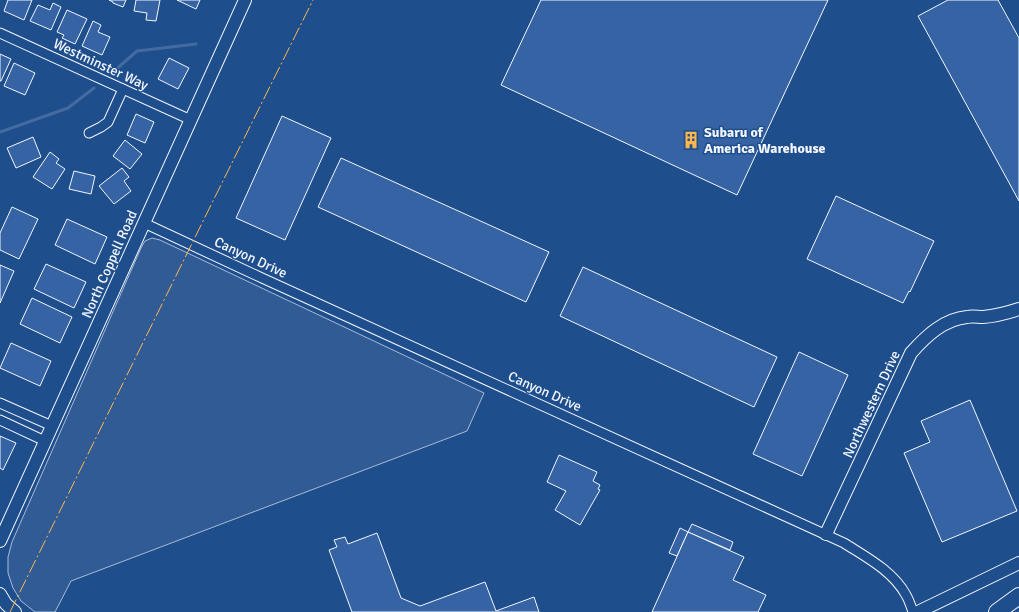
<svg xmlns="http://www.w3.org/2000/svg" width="1019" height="612" viewBox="0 0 1019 612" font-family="Signika,sans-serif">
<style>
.built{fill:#305b95;stroke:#a8bbd7}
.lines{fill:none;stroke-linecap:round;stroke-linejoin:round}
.stream{stroke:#446ba0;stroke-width:3}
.building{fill:#3563a3;stroke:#f2f6ff}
.street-casing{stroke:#f2f6ff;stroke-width:11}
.secondary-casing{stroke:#f2f6ff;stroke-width:14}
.highway-casing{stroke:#f2f6ff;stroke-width:18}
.street{stroke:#1f4e8c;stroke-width:9}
.secondary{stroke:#1f4e8c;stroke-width:12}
.highway{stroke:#1f4e8c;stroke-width:16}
.power{stroke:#ffb74d;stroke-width:1;stroke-dasharray:14 3 2 3;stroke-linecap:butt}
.labels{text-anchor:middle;stroke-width:3;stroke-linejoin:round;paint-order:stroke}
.street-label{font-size:14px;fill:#f2f6ff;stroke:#1f4e8c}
.poi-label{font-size:14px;font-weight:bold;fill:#f2f6ff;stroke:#1f4e8c;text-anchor:start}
</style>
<rect width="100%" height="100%" fill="#1f4e8c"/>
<polygon class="built" points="152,238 160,240 484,393 467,431 71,581 55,612 35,612 21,601 13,588 8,573 8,557 12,542 141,248 145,241"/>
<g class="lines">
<g class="stream">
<polyline points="113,72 137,51 196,44"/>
<polyline points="0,132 68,108 94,88"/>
</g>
</g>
<g class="building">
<polygon points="8,0 32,0 24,20 4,11"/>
<polygon points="109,0 126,0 123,7 113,3 113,2"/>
<polygon points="136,0 160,0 156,21 146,20 147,13 134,11"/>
<polygon points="177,0 200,0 196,9"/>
<polygon points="541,0 828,0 737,195 501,85"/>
<polygon points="948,0 998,0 1019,38 1019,201 918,16"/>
<polygon points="53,3 61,7 51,30 30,21 38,5 50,10"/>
<polygon points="67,10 87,19 75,44 62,38 64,35 57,32"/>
<polygon points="93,21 101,25 98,32 110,37 102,55 82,46"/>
<polygon points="0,54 11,59 1,81 0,81"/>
<polygon points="169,58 189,68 178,89 158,79"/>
<polygon points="14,63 35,73 25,95 4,86"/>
<polygon points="136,114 154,122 145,143 127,135"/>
<polygon points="282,116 331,138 285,240 236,218"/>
<polygon points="33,137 41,157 16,168 7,148"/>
<polygon points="125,140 142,154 130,169 113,156"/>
<polygon points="50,152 59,159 56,163 65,169 52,189 33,177"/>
<polygon points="341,158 549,252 526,302 318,207"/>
<polygon points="122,168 129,177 124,181 131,191 114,204 99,186"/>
<polygon points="74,171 95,176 91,194 69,189"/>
<polygon points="836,196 934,241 910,292 909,291 903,303 807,259"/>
<polygon points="12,207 38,219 19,259 0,250 0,233"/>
<polygon points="67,219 107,237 95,264 55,245"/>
<polygon points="46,264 86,282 74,308 34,289"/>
<polygon points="0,265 14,271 0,303"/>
<polygon points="583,267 777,357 754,407 560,316"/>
<polygon points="32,298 72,317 60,343 20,324"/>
<polygon points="11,343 51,361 40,386 0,368"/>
<polygon points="799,352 848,375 802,476 753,454"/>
<polygon points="970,400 1017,511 942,542 904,453 930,442 921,421"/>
<polygon points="0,436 16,443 3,470 0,468"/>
<polygon points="559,455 597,472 593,481 600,485 598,489 600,490 580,525 555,510 566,491 547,482"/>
<polygon points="692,524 733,542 730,550 688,532"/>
<polygon points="680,528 688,532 677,556 669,553"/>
<polygon points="688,532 744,557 733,580 766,595 758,612 652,612"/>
<polygon points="377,533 401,598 420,606 485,582 496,611 534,597 539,612 352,612 329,550 337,547 334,540 345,537 348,544"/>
</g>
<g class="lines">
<g class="street-casing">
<g id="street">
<polyline points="0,33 191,120"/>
<polyline points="89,133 101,127 108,122 123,89"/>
<path d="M144,223L262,278L844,543C866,557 893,571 906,595C909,600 911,606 913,612"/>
<polyline points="0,403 52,426"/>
<polyline points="0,420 45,441"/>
</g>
</g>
<g class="secondary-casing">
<g id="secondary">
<path d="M826,534L911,353C926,336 944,319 967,317C972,316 978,317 983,317C995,316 1007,313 1019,309"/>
<polyline points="0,541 245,0"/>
<polyline points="0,594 6,604 15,612"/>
<polyline points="918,612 1019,563"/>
</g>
</g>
<g class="highway-casing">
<polyline id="highway" points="997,612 1019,596"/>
</g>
<use href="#street" class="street"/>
<use href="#secondary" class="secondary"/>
<use href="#highway" class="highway"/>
<polyline class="power" points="10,612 209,209 313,0"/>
</g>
<defs>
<g id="building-bare" transform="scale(1.38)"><path d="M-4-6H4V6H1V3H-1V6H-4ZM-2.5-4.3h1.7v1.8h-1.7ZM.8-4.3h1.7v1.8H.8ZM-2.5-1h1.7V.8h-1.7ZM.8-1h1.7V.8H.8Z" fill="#ffb74d" stroke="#1f4e8c" stroke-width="2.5" paint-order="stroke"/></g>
</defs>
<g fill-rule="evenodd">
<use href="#building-bare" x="691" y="140"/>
</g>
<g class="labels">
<g class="street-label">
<text transform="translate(101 64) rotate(25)" y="5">Westminster Way</text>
<text transform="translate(251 257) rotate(25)" y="5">Canyon Drive</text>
<text transform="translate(109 264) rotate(-66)" y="5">North Coppell Road</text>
<text transform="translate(545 391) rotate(24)" y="5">Canyon Drive</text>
<text transform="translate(871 404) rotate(-65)" y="5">Northwestern Drive</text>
</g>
<g class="poi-label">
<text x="704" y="137">Subaru of<tspan x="704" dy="16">America Warehouse</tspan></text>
</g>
</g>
</svg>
